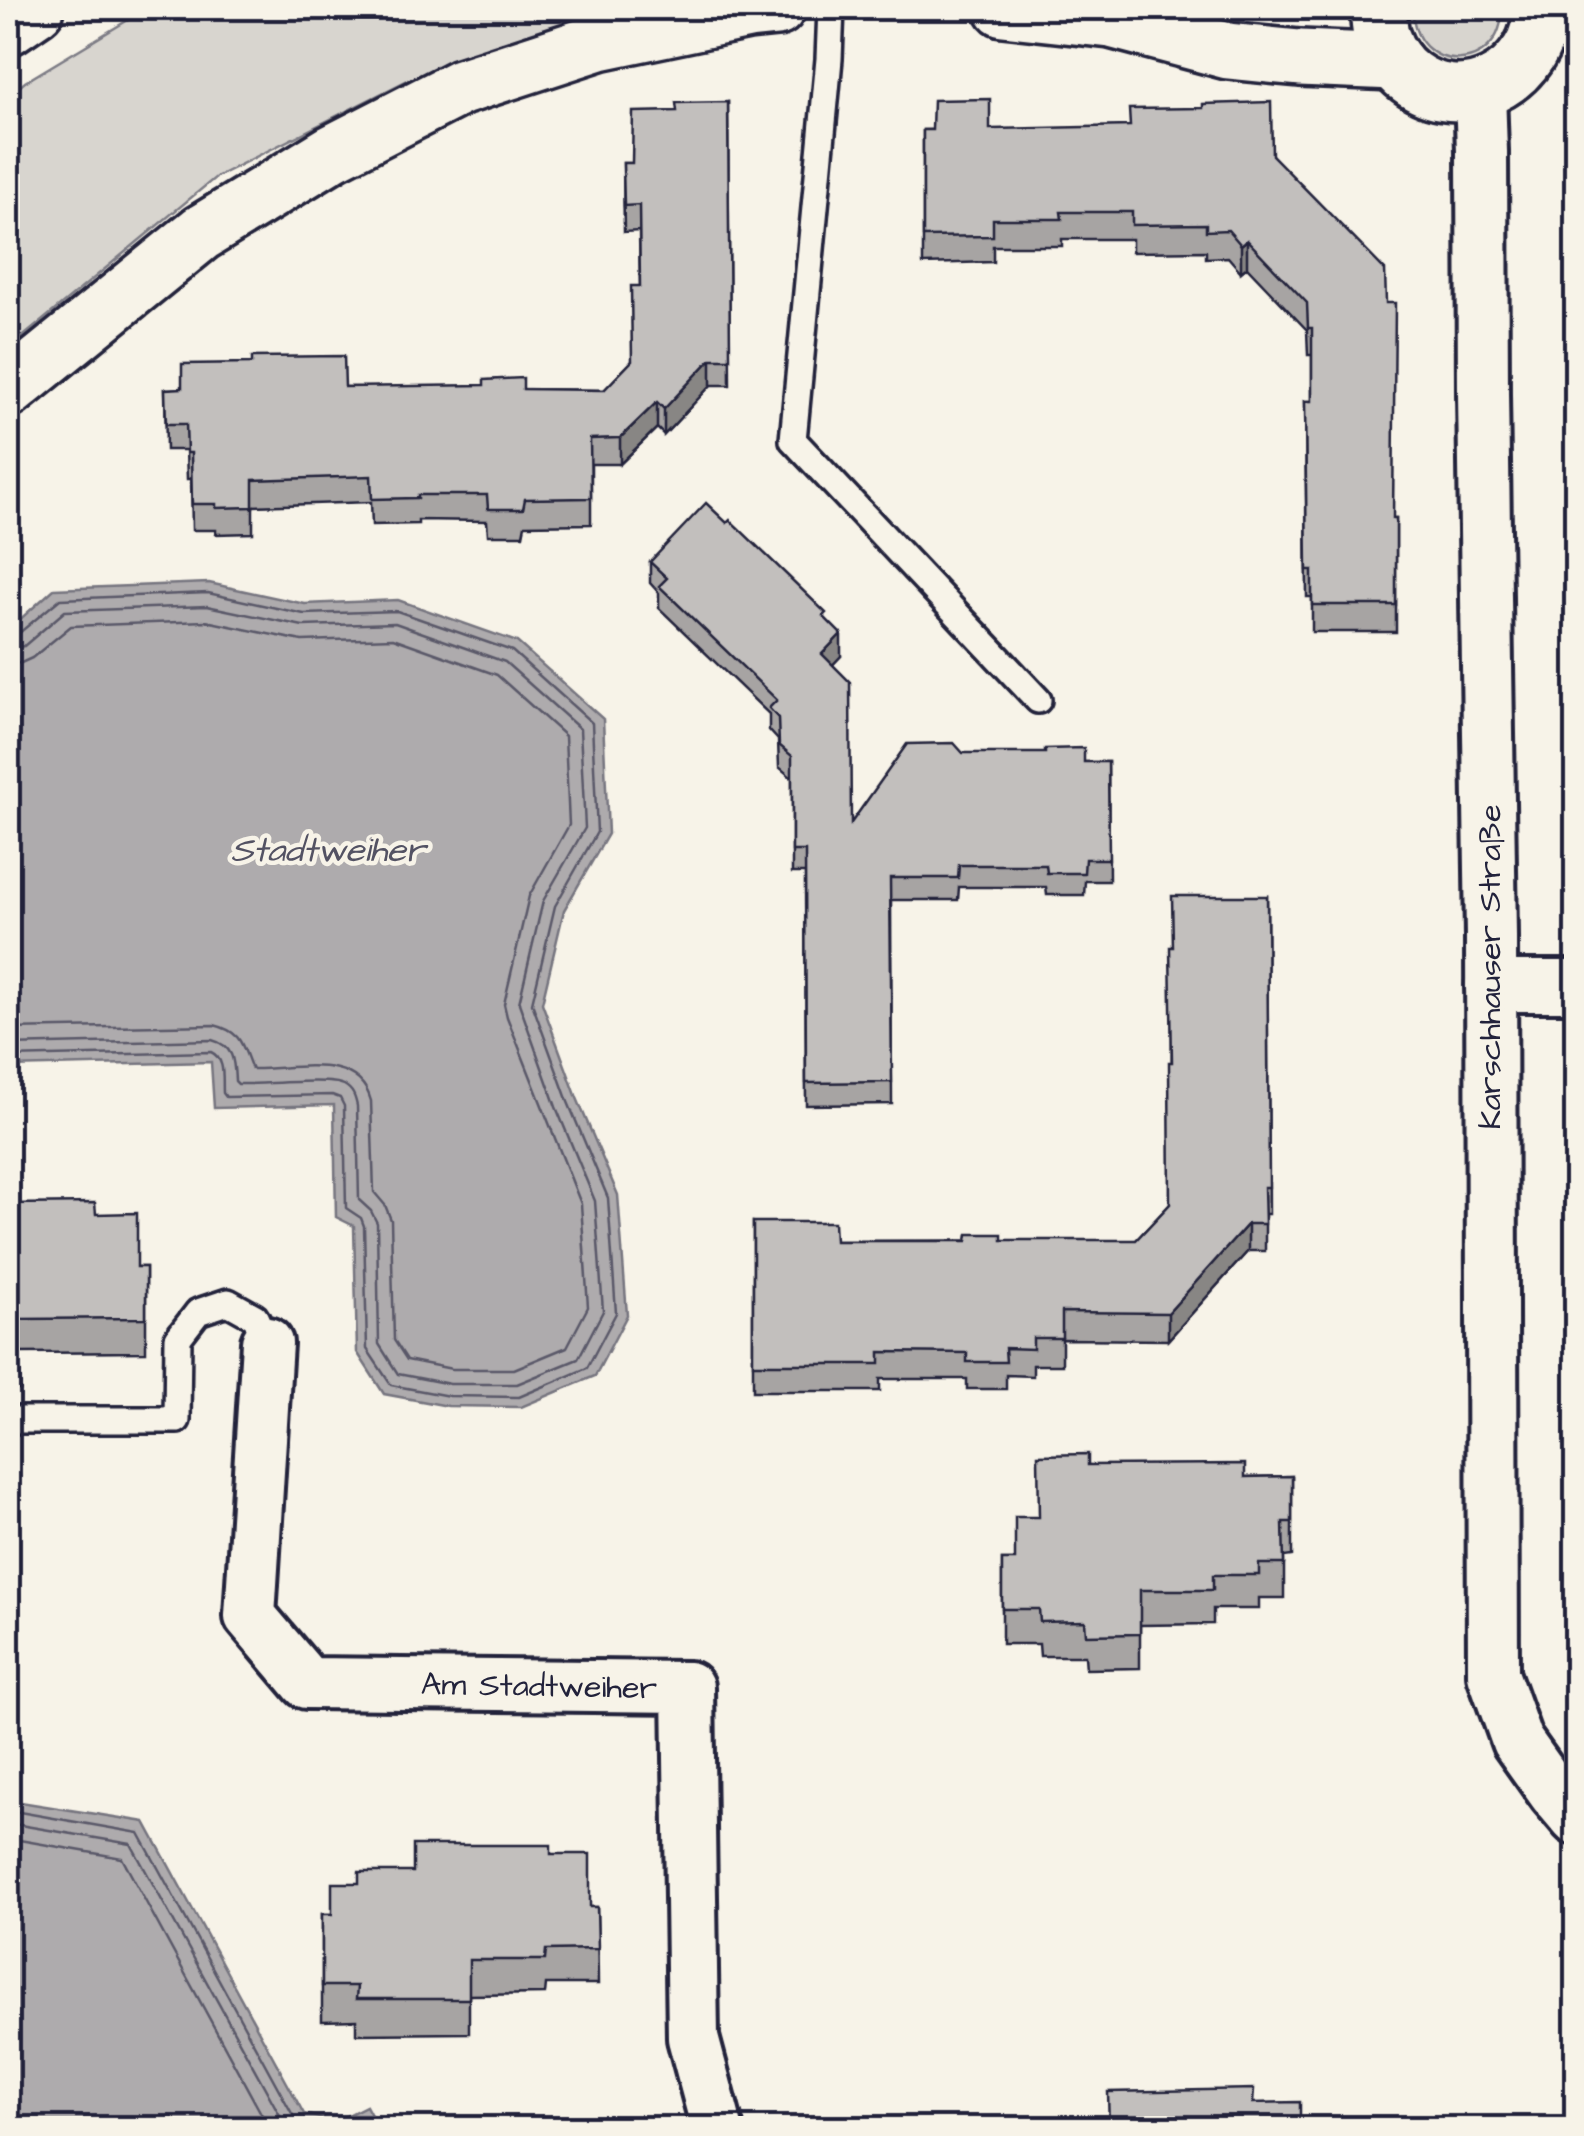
<svg xmlns="http://www.w3.org/2000/svg" width="1584" height="2136" viewBox="0 0 1584 2136" font-family="'Architects Daughter',sans-serif">
<style>
.green{fill:#d8d5cf;stroke:#7d7c85;stroke-width:2.5}
.water{fill:#aeabad;stroke:#76747f;stroke-width:2.5}
.lines{fill:none;stroke-linecap:round;stroke-linejoin:round}
.shore{stroke:#5a5969;stroke-width:2.5}
.lane-casing{stroke:#22223b;stroke-width:32}
.street-casing{stroke:#22223b;stroke-width:58}
.secondary-casing{stroke:#22223b;stroke-width:62}
.lane{stroke:#f7f3e8;stroke-width:25}
.street{stroke:#f7f3e8;stroke-width:50}
.secondary{stroke:#f7f3e8;stroke-width:55}
.wall{fill:#a7a4a3;stroke:#22223b;stroke-width:2.5}
.shaded-wall{fill:#888684;stroke:#22223b;stroke-width:2.5}
.building{fill:#c2bfbd;stroke:#22223b;stroke-width:2.5}
.labels{text-anchor:middle;stroke-width:9;stroke-linejoin:round;paint-order:stroke}
.street-label{font-size:32px;fill:#22223b;stroke:#f7f3e8}
.water-label{font-size:35px;font-style:italic;fill:#535263;stroke:#f7f3e8}
</style>
<rect width="100%" height="100%" fill="#f7f3e8"/>
<filter id="ink" filterUnits="userSpaceOnUse"><feTurbulence type="fractalNoise" baseFrequency=".01" numOctaves="2"/><feDisplacementMap in="SourceGraphic" scale="20" xChannelSelector="R" yChannelSelector="G"/><feConvolveMatrix kernelMatrix="1 2 1 2 8 2 1 2 1" color-interpolation-filters="sRGB"/></filter>
<g filter="url(#ink)">
<g class="green">
<polygon points="148,8 570,8 572,23 408,80 216,177 8,349 8,96 25,82"/>
<path d="M1413,8H1502C1503,77 1411,76 1413,8Z"/>
</g>
<g class="water">
<polygon points="209,583 305,604 398,600 517,642 603,719 608,834 564,910 542,1003 577,1098 618,1195 627,1315 595,1376 521,1407 448,1406 384,1394 357,1352 354,1226 336,1217 334,1105 214,1108 211,1062 8,1067 8,630 54,589"/>
<polygon points="8,1800 145,1822 304,2114 334,2122 366,2106 378,2128 8,2128"/>
</g>
<g class="lines">
<g class="shore">
<path d="M8,637L18,634L60,599L208,593L304,614L397,611L512,651L592,723L597,832L555,906L532,1003L568,1102L608,1198L616,1313L587,1368L519,1397L449,1396L391,1385L367,1349L364,1226L361,1218L346,1208L344,1106L340,1098L332,1095L226,1097L223,1093C222,1078 226,1059 211,1052L8,1057"/>
<path d="M8,649L24,646L65,611L207,606L303,626L395,623L505,662L580,729L585,828L543,901L519,1003L556,1107L595,1201L603,1311L578,1359L517,1384H450L398,1374L379,1344L377,1223L371,1211L359,1200L357,1106C355,1097 353,1090 344,1085C329,1077 260,1085 238,1084L235,1081C234,1061 234,1046 212,1040L8,1045"/>
<path d="M8,664L21,663L32,658L71,626L206,621L302,641L393,638L497,675L565,736L569,825L529,896L504,1004L507,1017L581,1204L588,1307L567,1347L514,1369H452L407,1360L394,1340L391,1220L385,1205L374,1192L371,1101C358,1051 292,1070 252,1069C242,1046 243,1032 214,1025L8,1029"/>
<polyline points="8,1810 139,1833 295,2119 301,2124 318,2128"/>
<polyline points="8,1823 131,1844 287,2128"/>
<polyline points="8,1838 122,1858 269,2128"/>
</g>
<g class="lane-casing">
<g id="lane">
<polyline points="831,8 829,59 793,440 1038,700"/>
<polyline points="8,1420 177,1420 178,1338 198,1312 228,1302 255,1317 267,1343"/>
</g>
</g>
<g class="street-casing">
<g id="street">
<polyline points="1480,92 1482,152 1483,394 1491,937 1493,1674 1517,1741 1554,1793 1576,1819"/>
<polyline points="1491,986 1576,986"/>
<polyline points="267,1343 250,1616 307,1683 688,1687 693,2038 717,2128"/>
</g>
</g>
<g class="secondary-casing">
<g id="secondary">
<polyline points="1003,8 1111,20 1228,51 1300,58 1395,62"/>
<path d="M1378,8C1379,17 1379,29 1382,38C1406,105 1491,112 1529,52C1537,39 1542,22 1540,8"/>
<polyline points="8,27 36,8"/>
<polyline points="8,390 201,233 332,153 461,87 599,42 748,11 777,8"/>
</g>
</g>
<use href="#lane" class="lane"/>
<use href="#street" class="street"/>
<use href="#secondary" class="secondary"/>
</g>
<g class="wall">
<polygon points="728,102 730,385 711,385 664,435 657,428 620,464 591,464 591,524 525,525 523,535 488,535 487,521 418,520 418,524 372,525 371,502 253,506 253,533 216,534 216,530 192,530 191,479 187,479 186,450 166,450 165,389 345,387 604,390 632,361 640,286 639,231 624,232 623,163 632,163 677,111"/>
<polygon points="990,129 1272,155 1393,518 1396,518 1396,632 1312,632 1312,597 1307,597 1305,401 1312,401 1312,355 1308,355 1307,330 1247,267 1241,272 1228,257 1206,258 1206,251 1132,252 1132,239 1062,239 1062,246 993,246 993,262 923,264 923,130"/>
<polygon points="650,562 826,619 841,656 833,664 851,823 963,753 1084,762 1108,762 1109,881 1085,881 1084,895 1047,895 1046,887 959,887 958,900 891,900 892,1104 806,1105 805,873 792,873 792,778 779,767 778,740 769,730 769,714 659,608 659,593 650,583"/>
<polygon points="1267,896 1269,1214 1265,1214 1265,1251 1248,1251 1168,1340 1062,1339 1062,1365 1033,1365 1033,1376 1006,1375 1006,1389 967,1389 967,1379 880,1379 880,1391 753,1391 753,1222 835,1241 1136,1240 1170,1204 1173,947"/>
<polygon points="8,1204 96,1214 137,1267 146,1267 146,1352 20,1353 20,1390 8,1390"/>
<polygon points="1088,1465 1245,1477 1292,1476 1292,1556 1284,1557 1284,1598 1259,1598 1259,1609 1213,1609 1213,1624 1140,1625 1140,1668 1086,1669 1085,1656 1040,1656 1039,1644 1002,1644 1002,1560 1015,1560"/>
<polygon points="551,1854 590,1907 597,1907 598,1984 546,1984 545,1994 469,1995 469,2033 356,2034 356,2020 322,2021 322,1914 332,1914 359,1883 413,1872"/>
</g>
<g class="shaded-wall">
<polygon points="1247,240 1247,267 1241,272 1241,245"/>
<polygon points="711,359 711,385 664,435 664,409"/>
<polygon points="657,402 657,428 620,464 620,438"/>
<polygon points="841,634 841,656 822,676 822,654"/>
<polygon points="1248,1224 1248,1251 1168,1340 1168,1313"/>
</g>
<g class="building">
<polygon points="990,99 990,129 1130,126 1129,109 1203,108 1203,104 1271,102 1272,155 1385,270 1386,303 1395,303 1393,518 1396,518 1396,605 1312,605 1312,570 1307,570 1305,401 1312,401 1312,328 1308,328 1307,303 1247,240 1241,245 1228,230 1206,231 1206,224 1132,225 1132,212 1061,212 1062,219 993,219 993,236 923,237 923,130 932,130 933,100"/>
<polygon points="728,102 730,359 711,359 664,409 657,402 620,438 590,439 591,498 525,499 523,509 488,509 487,495 418,495 418,498 372,499 371,476 253,480 253,507 216,508 216,504 192,504 191,453 187,453 186,424 166,424 165,389 182,388 182,364 252,363 252,357 344,356 345,387 484,385 484,380 523,378 523,389 604,390 632,361 631,286 640,286 639,205 624,206 623,163 632,163 633,112 677,111 676,103"/>
<polygon points="706,503 727,523 730,520 789,577 826,613 823,616 841,634 822,654 850,682 851,823 907,744 954,743 963,753 1045,753 1045,749 1084,748 1084,762 1108,762 1109,859 1085,859 1084,873 1047,873 1046,865 959,865 958,878 890,878 892,1082 806,1083 805,851 792,851 792,756 779,745 778,718 769,708 777,700 659,586 667,578 650,562"/>
<polygon points="1172,896 1267,896 1269,1187 1264,1187 1265,1224 1248,1224 1168,1313 1062,1312 1062,1338 1033,1338 1033,1349 1005,1348 1006,1362 967,1362 967,1353 880,1352 880,1364 753,1364 753,1222 834,1222 835,1241 967,1241 968,1234 1002,1234 1002,1240 1136,1240 1170,1204 1169,1062 1172,1062 1170,947 1173,947"/>
<polygon points="95,1203 96,1214 137,1213 137,1267 146,1267 146,1318 19,1319 20,1355 8,1355 8,1204"/>
<polygon points="1088,1454 1088,1465 1245,1464 1245,1477 1292,1476 1292,1522 1283,1522 1284,1564 1259,1564 1259,1575 1213,1575 1213,1590 1140,1590 1140,1634 1086,1635 1085,1621 1040,1622 1039,1609 1002,1609 1002,1560 1015,1560 1015,1517 1039,1517 1038,1455"/>
<polygon points="413,1845 551,1845 551,1854 590,1854 590,1907 597,1907 598,1949 546,1950 545,1960 469,1960 469,1999 356,1999 357,1986 322,1986 322,1914 332,1914 332,1883 359,1883 359,1872 413,1872"/>
<polygon points="1254,2089 1253,2103 1300,2102 1300,2128 1109,2128 1108,2092"/>
</g>
</g>
<g class="labels">
<g class="street-label">
<text transform="translate(1489 967) rotate(-90)" y="11">Karschhauser Straße</text>
<text transform="translate(539 1685) rotate(1)" y="11">Am Stadtweiher</text>
</g>
<g class="water-label">
<text x="328" y="861">Stadtweiher</text>
</g>
</g>
<rect width="1584" height="2136" fill="none" stroke="#f7f3e8" stroke-width="40"/>
<rect x="20" y="20" width="1544" height="2096" fill="none" stroke="#22223b" stroke-width="4" filter="url(#ink)"/>
</svg>
